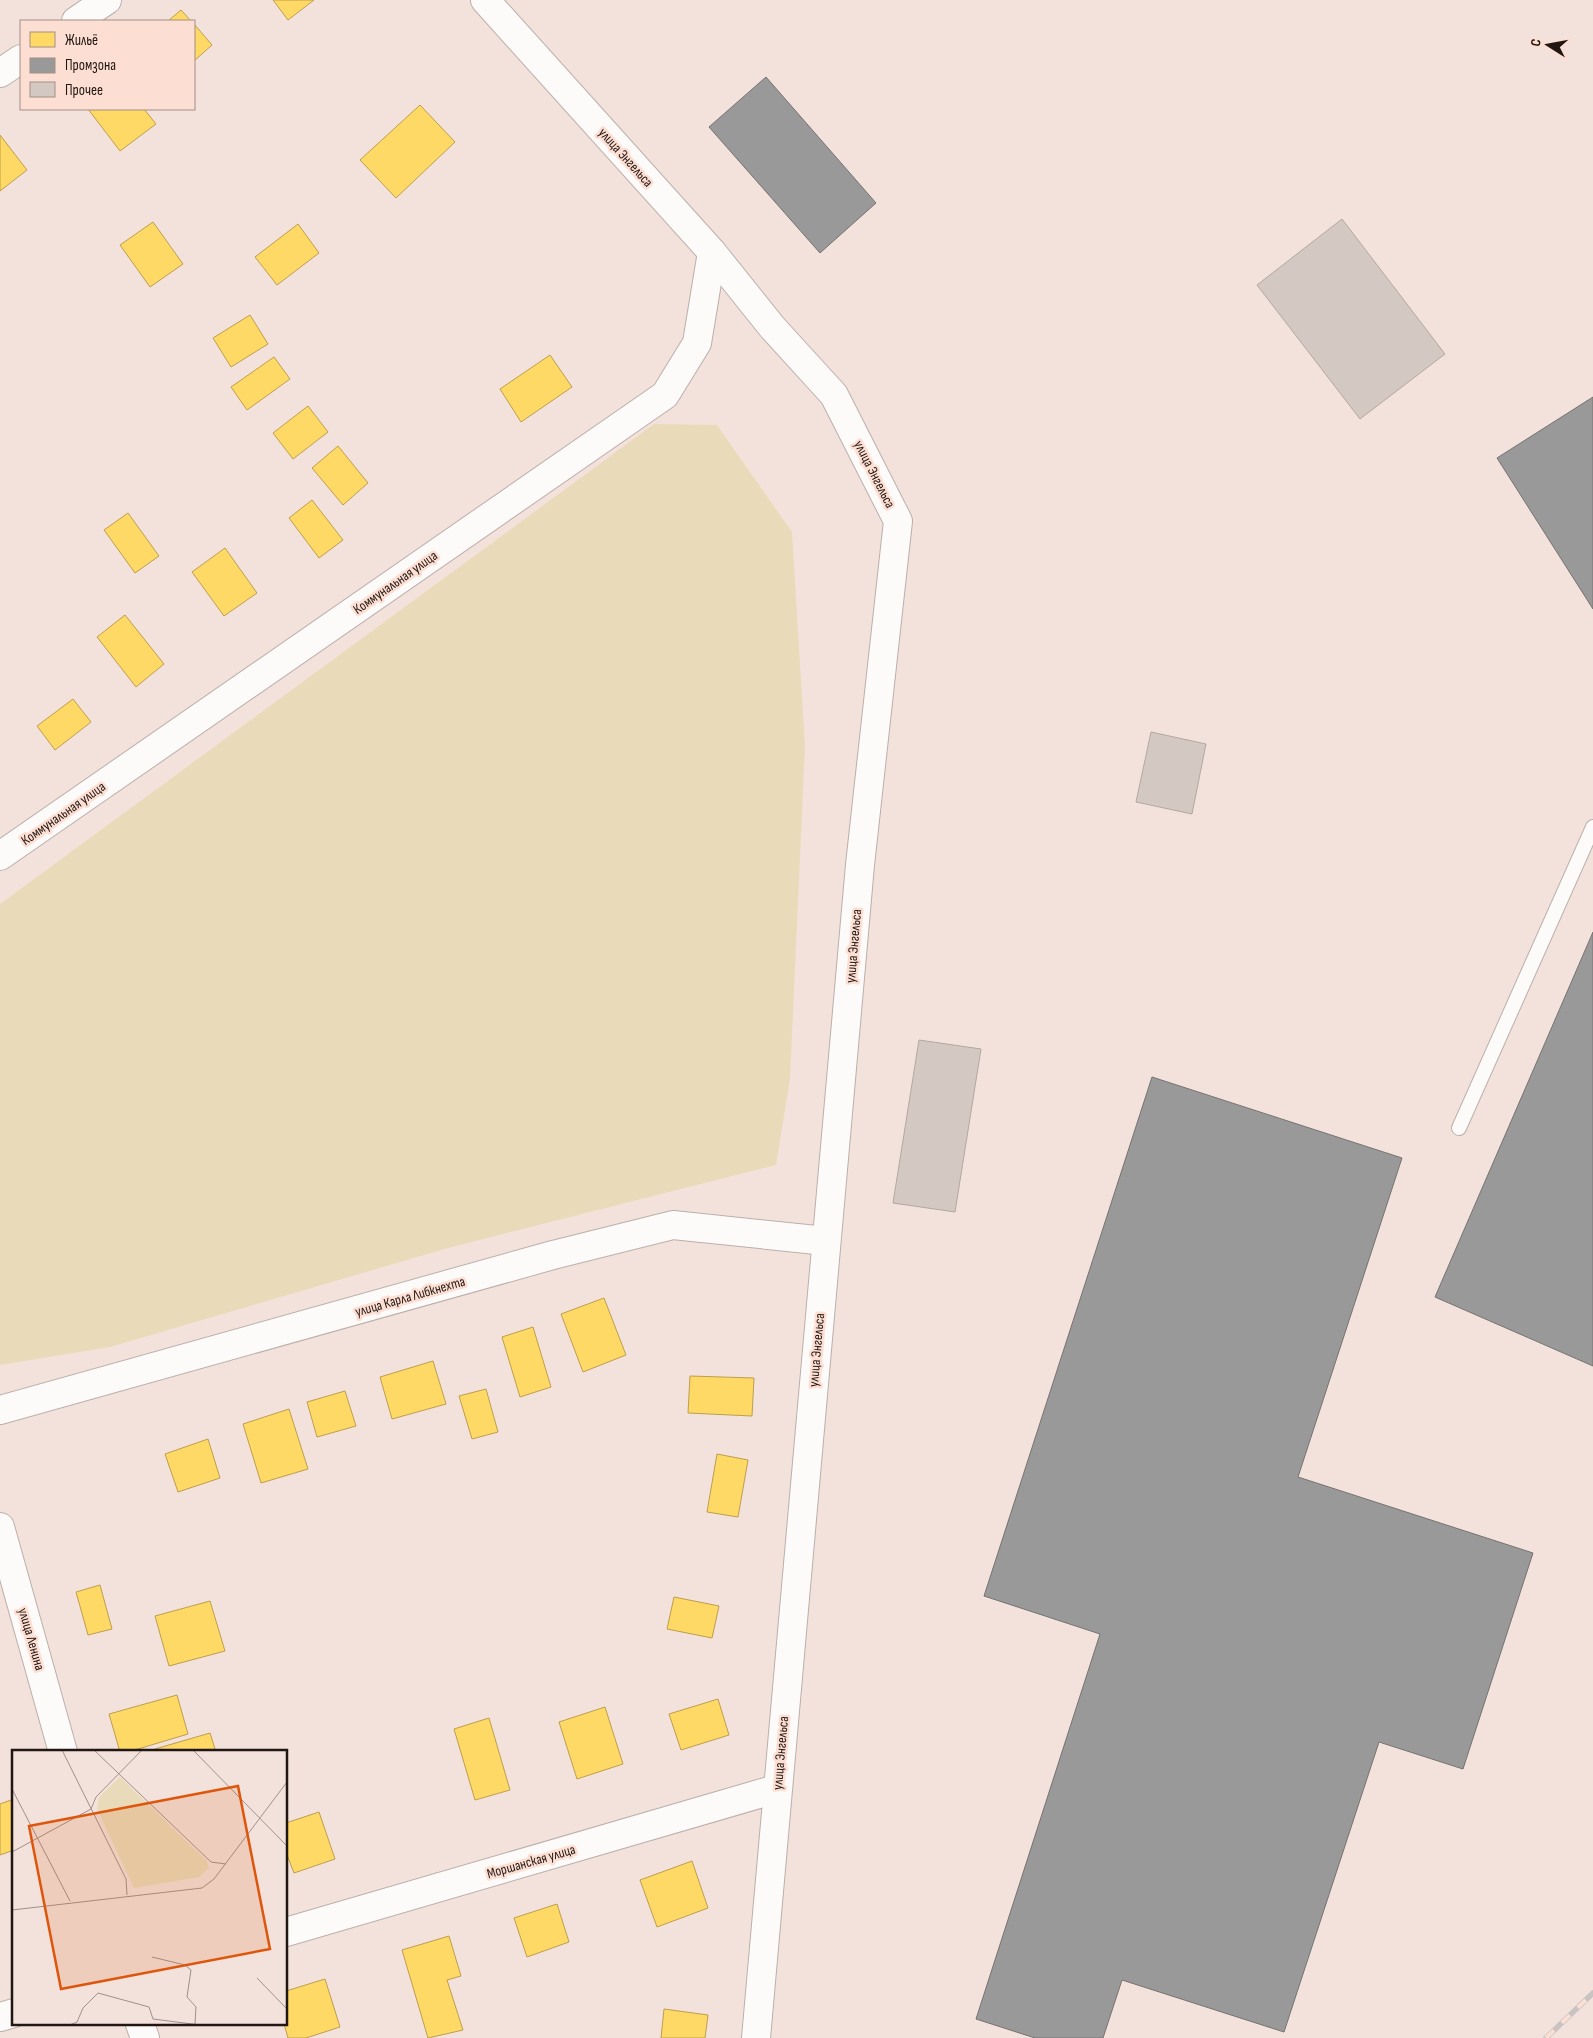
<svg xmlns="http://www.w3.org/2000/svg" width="1593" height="2038" viewBox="0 0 1593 2038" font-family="'Sofia Sans Condensed',sans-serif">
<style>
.green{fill:#e9dbb9}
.homes{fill:#ffd966;stroke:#bc9e4d}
.industry{fill:#999;stroke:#757270}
.building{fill:#d4c9c2;stroke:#b2a7a1}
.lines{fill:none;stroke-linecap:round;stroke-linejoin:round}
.lane-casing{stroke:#bbafaa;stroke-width:16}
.street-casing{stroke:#bbafaa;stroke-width:30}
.lane{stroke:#fdfbfa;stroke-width:14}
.street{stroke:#fdfbfa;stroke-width:28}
.rail-casing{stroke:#c9c4c2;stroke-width:5.5}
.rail{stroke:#fdded2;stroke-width:4;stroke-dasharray:11;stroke-linecap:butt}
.labels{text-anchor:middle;stroke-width:5;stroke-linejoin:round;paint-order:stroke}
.street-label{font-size:14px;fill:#201612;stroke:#fdded2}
.inset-road{fill:none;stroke:#9f908b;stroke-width:1}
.view{fill:#de560c;fill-opacity:0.15;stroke:#de560c;stroke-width:2.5}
.inset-edge{fill:none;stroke:#201612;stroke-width:2.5}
</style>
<rect width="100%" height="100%" fill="#f3e2dc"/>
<polygon class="green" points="654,424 717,425 792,532 805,747 790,1079 776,1165 448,1248 110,1347 0,1365 0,904"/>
<g class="homes">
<polygon points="273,0 314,0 288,20"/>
<polygon points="181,10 191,21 168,21"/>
<polygon points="194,24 212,45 194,61"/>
<polygon points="420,105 455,142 396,198 360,160"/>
<polygon points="88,109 144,109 156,124 120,151"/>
<polygon points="0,135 27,170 0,191"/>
<polygon points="153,222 183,264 150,287 120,245"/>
<polygon points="298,224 319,253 277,285 255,257"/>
<polygon points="250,315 268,344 231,367 213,338"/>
<polygon points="550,355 572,387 521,422 500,389"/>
<polygon points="274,357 290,379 247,410 231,387"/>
<polygon points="308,406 328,432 293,459 273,433"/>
<polygon points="338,446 368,483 343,505 312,468"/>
<polygon points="312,500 343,540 319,558 289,518"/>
<polygon points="128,513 159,556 135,573 104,530"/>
<polygon points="225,548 257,593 224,616 192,572"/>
<polygon points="125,615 164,664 136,687 97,637"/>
<polygon points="73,699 91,722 55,750 37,726"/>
<polygon points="604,1298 626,1355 583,1372 561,1314"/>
<polygon points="533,1327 551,1387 520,1397 502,1337"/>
<polygon points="433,1361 446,1404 392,1419 380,1377"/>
<polygon points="690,1376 754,1378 752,1416 688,1413"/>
<polygon points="486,1389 498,1432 472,1439 459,1396"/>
<polygon points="345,1391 356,1426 317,1437 307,1402"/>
<polygon points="289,1409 308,1469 261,1483 243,1424"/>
<polygon points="208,1439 220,1478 178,1492 165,1454"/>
<polygon points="717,1454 748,1460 738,1517 707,1512"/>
<polygon points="100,1585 112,1629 88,1635 76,1592"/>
<polygon points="674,1597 719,1606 712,1638 667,1629"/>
<polygon points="210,1601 225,1651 169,1666 155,1616"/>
<polygon points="177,1695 188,1734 128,1752 120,1752 109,1714"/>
<polygon points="718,1699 729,1735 681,1750 669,1714"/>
<polygon points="605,1707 623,1764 577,1779 559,1722"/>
<polygon points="489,1718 510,1790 475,1800 454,1729"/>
<polygon points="210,1733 216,1752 156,1752 155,1749"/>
<polygon points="14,1799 14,1850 0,1855 0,1804"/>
<polygon points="319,1812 335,1859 294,1873 286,1852 286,1823"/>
<polygon points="692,1861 708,1908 657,1927 640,1880"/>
<polygon points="557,1904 569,1942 527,1957 514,1918"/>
<polygon points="449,1936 461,1976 447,1980 463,2030 428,2038 402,1950"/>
<polygon points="325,1979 340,2027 306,2038 288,2038 284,2024 286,2024 286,1991"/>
<polygon points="664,2009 708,2015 705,2038 661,2038"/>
</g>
<g class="industry">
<polygon points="766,77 876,203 820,253 709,127"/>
<polygon points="1593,397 1593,609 1497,458"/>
<polygon points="1593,932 1593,1366 1435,1297"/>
<polygon points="1152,1077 1402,1158 1298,1477 1533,1553 1463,1769 1379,1742 1284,2032 1122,1980 1103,2038 1035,2038 976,2019 1100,1634 984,1596"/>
</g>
<g class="building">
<polygon points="1342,219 1445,354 1360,419 1257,285"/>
<polygon points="1151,732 1206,744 1192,814 1136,802"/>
<polygon points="919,1040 981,1049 955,1212 893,1203"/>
</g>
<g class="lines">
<g class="lane-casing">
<polyline id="lane" points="1459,1128 1593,827"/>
</g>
<g class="street-casing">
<g id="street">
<polyline points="485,0 712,252 772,327 834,395 898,521 860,865 756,2038"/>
<polyline points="76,21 107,0"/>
<polyline points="0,73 21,59"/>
<polyline points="0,856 665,395 697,343 712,252"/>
<polyline points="0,1410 553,1255 673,1225 826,1241"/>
<polyline points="0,1527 63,1752"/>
<polyline points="286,1932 776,1789"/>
<polyline points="0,2017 14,2013"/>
<polyline points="140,2024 145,2038"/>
</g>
</g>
<use href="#lane" class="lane"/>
<use href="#street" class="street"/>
<g class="rail-casing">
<polyline id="rail" points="1546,2038 1593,1993"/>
</g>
<use href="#rail" class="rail"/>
</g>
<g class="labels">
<g class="street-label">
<text transform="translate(626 157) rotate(48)" y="5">улица Энгельса</text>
<text transform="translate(875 474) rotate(63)" y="5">улица Энгельса</text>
<text transform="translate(395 582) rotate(-35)" y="5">Коммунальная улица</text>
<text transform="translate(63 813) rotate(-35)" y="5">Коммунальная улица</text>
<text transform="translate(853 946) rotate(-85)" y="5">улица Энгельса</text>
<text transform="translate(410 1296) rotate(-16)" y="5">улица Карла Либкнехта</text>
<text transform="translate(816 1350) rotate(-85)" y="5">улица Энгельса</text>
<text transform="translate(32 1639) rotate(74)" y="5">улица Ленина</text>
<text transform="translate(780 1753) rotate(-85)" y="5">улица Энгельса</text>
<text transform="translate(531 1861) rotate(-16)" y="5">Моршанская улица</text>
</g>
</g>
<g transform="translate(12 1750)">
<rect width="275" height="275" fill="#f3e2dc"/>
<path d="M108,27L195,111L197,118L187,127L122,138L85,59L87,47Z" fill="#e9dbb9"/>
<path class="inset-road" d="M50,0L114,129L115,145M82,0L199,112L214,114M181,0L275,96M0,39L58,151M0,102L79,59L84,47L130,0M0,160L190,138L202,129L275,32M140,207L173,215L179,220L175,247L184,257L183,274M245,228L275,259M58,275L65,272L71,258L86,243L137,257L141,269L188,275"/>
<path class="view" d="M226,36L258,199L49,239L17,76Z"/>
<rect width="275" height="275" class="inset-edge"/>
</g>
<rect x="20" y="20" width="175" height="90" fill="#fdded2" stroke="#a58e85"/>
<rect x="30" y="32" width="25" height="15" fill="#ffd966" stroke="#a58e85"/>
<text x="65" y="45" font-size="15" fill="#201612">Жильё</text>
<rect x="30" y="58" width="25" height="15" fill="#999999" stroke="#a58e85"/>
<text x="65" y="70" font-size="15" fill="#201612">Промзона</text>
<rect x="30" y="82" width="25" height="15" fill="#d4c9c2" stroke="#a58e85"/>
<text x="65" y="95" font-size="15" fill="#201612">Прочее</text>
<g transform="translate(1548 45) rotate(281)" stroke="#fdded2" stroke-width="4" paint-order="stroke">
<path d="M0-4L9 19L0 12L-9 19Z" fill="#201612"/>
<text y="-8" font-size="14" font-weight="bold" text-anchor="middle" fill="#201612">С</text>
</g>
</svg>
